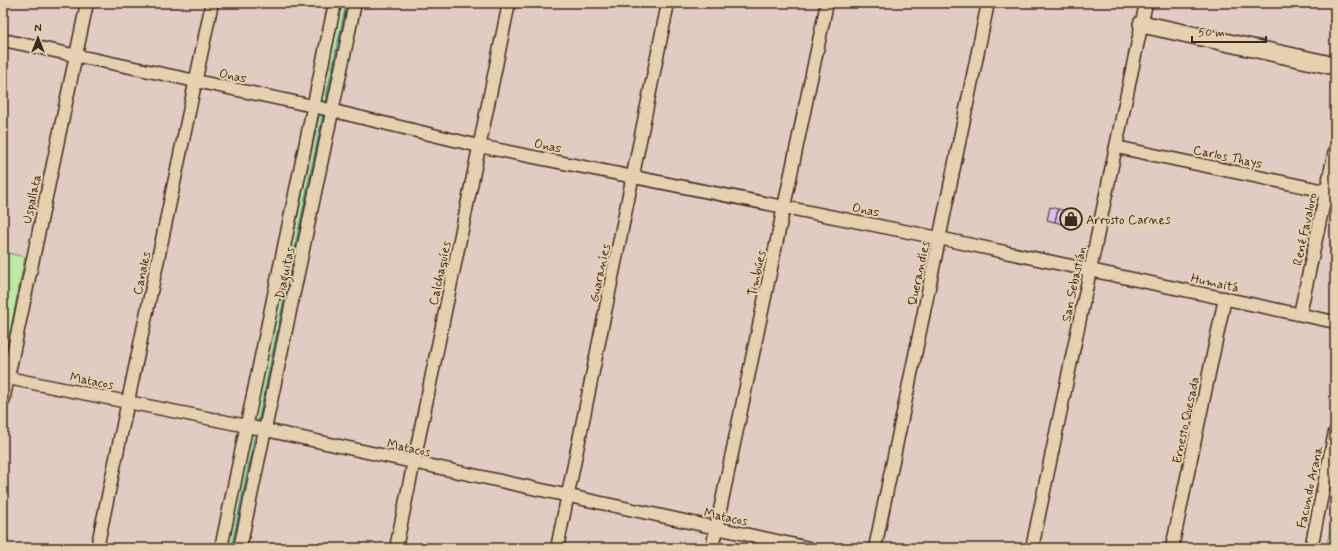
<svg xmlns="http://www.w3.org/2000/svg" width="1338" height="551" viewBox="0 0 1338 551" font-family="Mynerve,sans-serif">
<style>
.green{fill:#bee8a4;stroke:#7c8961}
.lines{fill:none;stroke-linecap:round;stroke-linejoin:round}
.stream{stroke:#688f95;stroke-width:3}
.building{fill:#d7c1f1;stroke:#3b2a1e}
.street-casing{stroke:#3b2a1e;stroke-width:15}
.secondary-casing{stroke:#3b2a1e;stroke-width:20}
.street{stroke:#e5d0af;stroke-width:12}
.secondary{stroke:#e5d0af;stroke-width:17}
.labels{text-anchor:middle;stroke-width:4;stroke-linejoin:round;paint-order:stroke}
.street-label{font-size:13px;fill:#3b2a1e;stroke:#e5d0af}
.poi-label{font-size:13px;fill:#3b2a1e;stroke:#e5d0af;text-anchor:start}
</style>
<rect width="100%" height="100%" fill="#e1ccc3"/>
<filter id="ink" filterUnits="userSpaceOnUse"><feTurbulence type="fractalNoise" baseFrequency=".025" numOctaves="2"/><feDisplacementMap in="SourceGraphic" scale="8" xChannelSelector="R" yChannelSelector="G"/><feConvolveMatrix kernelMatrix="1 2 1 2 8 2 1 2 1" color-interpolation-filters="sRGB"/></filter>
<g filter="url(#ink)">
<g class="green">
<polygon points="342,3 352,3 328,104 323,102 322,99"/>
<polygon points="322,114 328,116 263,423 255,422 254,419 319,117"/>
<polygon points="3,252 25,257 5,356 3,357"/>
<polygon points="255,433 260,436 238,548 228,548 251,436"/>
<polygon points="1335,507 1335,548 1326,548"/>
</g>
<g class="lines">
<g class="stream">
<polyline points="326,101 347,3"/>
<polyline points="259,421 323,117"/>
<polyline points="232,548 255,438"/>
</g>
</g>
<g class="building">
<polygon points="1050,207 1058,209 1055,222 1047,220"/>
<polygon points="1058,209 1078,214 1074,227 1055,222"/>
</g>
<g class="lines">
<g class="street-casing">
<g id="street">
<polyline points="3,40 313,106 479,146 939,238 1335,322"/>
<polyline points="1116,147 1335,193"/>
<polyline points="1300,314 1335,150"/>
<polyline points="3,377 247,426 809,548"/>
<polyline points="3,401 87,3"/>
<polyline points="97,548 212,3"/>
<polyline points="221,548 335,3"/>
<polyline points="240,548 355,3"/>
<polyline points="396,548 509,3"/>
<polyline points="557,548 668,3"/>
<polyline points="712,548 827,3"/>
<polyline points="875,548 988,3"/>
<polyline points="1032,548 1146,3"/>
<polyline points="1172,548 1225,298"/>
<polyline points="1311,548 1335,432"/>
</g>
</g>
<g class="secondary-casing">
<polyline id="secondary" points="1142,24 1335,66"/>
</g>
<use href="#street" class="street"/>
<use href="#secondary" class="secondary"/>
</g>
</g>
<defs>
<g id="shop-ring" transform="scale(1.15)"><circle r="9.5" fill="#e5d0af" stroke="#3b2a1e" stroke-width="1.5"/><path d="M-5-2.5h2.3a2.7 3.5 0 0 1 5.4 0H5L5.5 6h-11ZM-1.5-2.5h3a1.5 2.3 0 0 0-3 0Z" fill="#3b2a1e"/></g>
</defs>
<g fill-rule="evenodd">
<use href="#shop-ring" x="1071" y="219"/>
</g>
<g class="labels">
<g class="street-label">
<text transform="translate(233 75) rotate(12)" y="5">Onas</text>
<text transform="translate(548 145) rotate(11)" y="5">Onas</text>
<text transform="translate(1228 156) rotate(12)" y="5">Carlos Thays</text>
<text transform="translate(31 199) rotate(-78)" y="5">Uspallata</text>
<text transform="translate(866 209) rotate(11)" y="5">Onas</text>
<text transform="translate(1304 229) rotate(-78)" y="5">René Favaloro</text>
<text transform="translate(141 273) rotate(-78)" y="5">Canales</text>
<text transform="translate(284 273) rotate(-78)" y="5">Diaguitas</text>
<text transform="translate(439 273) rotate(-78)" y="5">Calchaquíes</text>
<text transform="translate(599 273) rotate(-78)" y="5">Guaraníes</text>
<text transform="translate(756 273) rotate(-78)" y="5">Timbúes</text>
<text transform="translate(918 273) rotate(-78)" y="5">Querandíes</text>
<text transform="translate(1215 282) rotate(12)" y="5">Humaitá</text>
<text transform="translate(1073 284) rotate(-78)" y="5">San Sebastián</text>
<text transform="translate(92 380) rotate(11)" y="5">Matacos</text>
<text transform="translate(1185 420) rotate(-78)" y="5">Ernesto Quesada</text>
<text transform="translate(409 447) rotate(12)" y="5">Matacos</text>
<text transform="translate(1309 487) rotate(-78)" y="5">Facundo Arana</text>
<text transform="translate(726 516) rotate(12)" y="5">Matacos</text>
</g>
<g class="poi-label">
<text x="1086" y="224">Arrosto Carnes</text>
</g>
</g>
<rect width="1338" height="551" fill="none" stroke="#e5d0af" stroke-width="16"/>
<rect x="8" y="8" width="1322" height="535" fill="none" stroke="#3b2a1e" stroke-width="1.5" filter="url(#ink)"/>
<g transform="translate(38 38)" stroke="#e5d0af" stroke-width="3" paint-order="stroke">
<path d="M0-3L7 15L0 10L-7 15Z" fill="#3b2a1e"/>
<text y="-6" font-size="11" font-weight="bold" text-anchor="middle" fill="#3b2a1e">N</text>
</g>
<path d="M1192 36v6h74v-6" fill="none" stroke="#3b2a1e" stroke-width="2"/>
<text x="1198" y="36" font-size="12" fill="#3b2a1e" stroke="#e5d0af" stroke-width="3" paint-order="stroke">50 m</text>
</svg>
